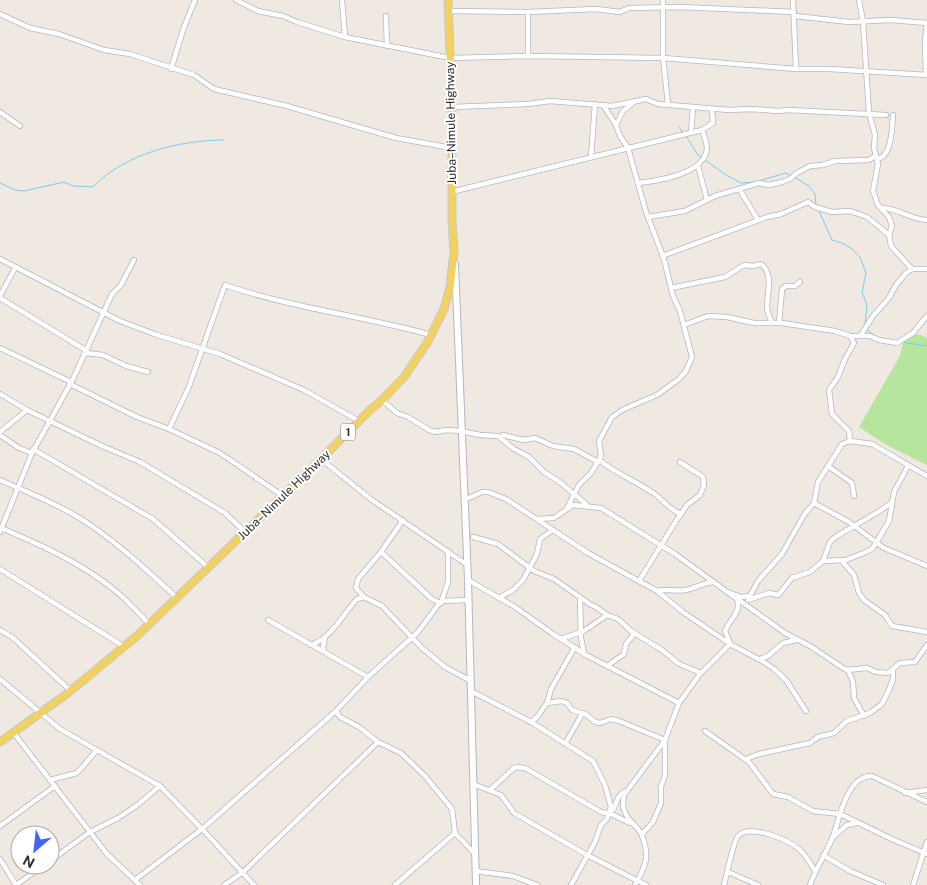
<svg xmlns="http://www.w3.org/2000/svg" width="927" height="885" viewBox="0 0 927 885" font-family="'Public Sans',sans-serif">
<style>
.green{fill:#b6e59e}
.lines{fill:none;stroke-linecap:round;stroke-linejoin:round}
.stream{stroke:#75cff0;stroke-width:1}
.minor-casing{stroke:#b4b7c1;stroke-width:6}
.secondary-casing{stroke:#b4b7c1;stroke-width:8}
.primary-casing{stroke:#c9c9c9;stroke-width:9}
.minor{stroke:#fff;stroke-width:4.5}
.secondary{stroke:#fff;stroke-width:6}
.primary{stroke:#f2d163;stroke-width:7}
.labels{text-anchor:middle;stroke-width:4;stroke-linejoin:round;paint-order:stroke}
.shield{fill:#fff;stroke:#6d6d6d;stroke-width:1}
.shield-label{font-size:11px;font-weight:bold;fill:#2e2e2e}
.street-label{font-size:12px;fill:#2e2e2e;stroke:#fff}
</style>
<rect width="100%" height="100%" fill="#efe9e1"/>
<polygon class="green" points="905,333 921,335 927,338 927,465 888,446 859,427 900,356"/>
<g class="lines">
<g class="stream">
<polyline points="679,127 683,133"/>
<polyline points="686,136 698,155 726,175 741,183 755,182"/>
<polyline points="794,177 809,186 815,194 816,205"/>
<polyline points="759,181 785,173 791,176"/>
<path d="M0,183L15,190L24,191L64,182L73,186L93,187C124,154 180,140 224,140"/>
<polyline points="819,211 832,240 842,243 852,249 860,257 866,273 862,292 867,305 865,324"/>
<polyline points="867,328 868,331 877,337"/>
<polyline points="902,342 927,346"/>
</g>
<g class="minor-casing">
<g id="minor">
<polyline points="236,0 258,11 283,16 297,22 345,37 450,58 528,56 663,58 796,69 830,69 927,75"/>
<polyline points="342,0 345,37"/>
<polyline points="663,0 663,58 668,104"/>
<polyline points="793,0 796,69"/>
<polyline points="859,0 863,22 869,113 875,135 874,148 878,164 873,191 878,205 889,217 892,226 889,235 891,246 912,269"/>
<polyline points="448,11 528,12 596,9 620,12 629,8 680,7 794,12"/>
<polyline points="528,12 528,56"/>
<polyline points="0,14 30,28 59,34 104,50 130,54 194,75 214,89 287,106 396,138 452,148"/>
<polyline points="386,16 387,46"/>
<polyline points="795,16 849,22 891,20 927,23"/>
<polyline points="171,69 184,27 195,0"/>
<polyline points="926,75 925,41 927,23"/>
<polyline points="452,107 528,104 550,101 612,106 646,99 658,104 729,110 752,109 778,111 789,110 886,115"/>
<polyline points="0,112 20,126"/>
<polyline points="616,125 623,111 634,102"/>
<polyline points="691,132 693,107"/>
<polyline points="591,157 595,104"/>
<path d="M877,159C892,157 892,128 893,115"/>
<polyline points="698,166 707,200"/>
<path d="M638,183C658,181 704,174 707,149C707,142 704,136 702,130"/>
<polyline points="740,190 758,220"/>
<polyline points="451,192 702,130 713,123 712,109"/>
<path d="M881,208C900,208 907,219 927,220"/>
<polyline points="648,217 685,211 715,196 759,183 769,185 782,182 790,179 797,173 810,166 823,165 835,161 869,160 876,155"/>
<polyline points="662,256 767,217 781,214 808,202 815,207 832,212 850,211 867,217 889,235"/>
<polyline points="0,259 120,321 157,335 220,354 304,390 359,421"/>
<path d="M671,288L725,277L744,265L753,266L761,264C774,273 767,294 767,307C767,312 770,318 772,323"/>
<polyline points="0,296 15,268"/>
<polyline points="0,298 87,351"/>
<polyline points="779,323 782,289 786,286 795,286 800,282"/>
<polyline points="684,325 708,316 727,317 754,323 782,323 835,331 850,336 870,336 879,340 897,343 913,333 927,316"/>
<polyline points="860,336 873,316 889,298 896,285 906,273 912,269 927,269"/>
<polyline points="0,348 71,382"/>
<polyline points="86,353 103,355 126,366 148,372"/>
<polyline points="70,384 137,417 169,429 220,453 283,496"/>
<polyline points="0,394 27,410 102,446 140,462 225,513 245,532"/>
<polyline points="382,400 397,413 408,417 429,430 436,432 446,430 461,431 480,435 498,436 514,449 529,457 544,472 561,483 586,504"/>
<path d="M169,429L188,389L225,285C292,308 363,316 431,335"/>
<polyline points="0,432 27,410"/>
<polyline points="0,435 19,448 32,453"/>
<polyline points="503,435 523,440 535,438 553,446 574,449 598,462"/>
<polyline points="850,441 849,431 832,414 829,390 838,377 845,359 854,343 850,336"/>
<polyline points="33,449 153,519 209,568"/>
<polyline points="321,459 372,500 466,564"/>
<path d="M599,460C617,474 638,482 656,495C665,502 670,510 681,514"/>
<polyline points="828,466 852,483 854,496"/>
<path d="M0,480C30,493 62,506 89,524C121,546 149,572 177,598"/>
<polyline points="469,498 482,492 488,492 506,499 588,553 657,591 683,612 730,644 764,662 774,669 786,680 806,711"/>
<polyline points="814,503 849,522 884,548 927,566"/>
<polyline points="567,508 579,485 591,473 599,460 601,456 599,441 612,417 624,409 657,395 679,379 686,371 692,357 680,311 673,296 664,259 646,212 628,148 620,136 616,125 603,105"/>
<path d="M537,519L554,518L573,505L601,508L675,554L737,599C742,612 729,620 725,631L730,643"/>
<polyline points="403,520 381,552 358,579 356,588 364,597 382,606 422,648 445,667 471,681"/>
<path d="M1,528C36,543 73,559 104,582C121,594 135,609 149,624"/>
<polyline points="0,532 32,453 73,379 112,294 121,285 134,260"/>
<polyline points="473,537 498,544 534,571 554,579 591,605 596,607 607,615 618,619 631,631 662,650 679,664 701,673"/>
<polyline points="381,552 433,600 441,603 448,582 448,551"/>
<path d="M823,561L830,542L833,539C852,525 874,517 892,502"/>
<polyline points="842,561 854,575 859,593 864,600 885,615 892,626 927,632"/>
<polyline points="0,569 123,646"/>
<path d="M468,580L515,607L553,634L586,655L679,703L665,740L624,795C620,812 628,818 638,829C644,836 647,851 646,859C645,867 639,878 635,885"/>
<polyline points="639,581 676,521 687,505 700,495 704,485 703,477 680,462"/>
<path d="M657,591C667,588 676,592 686,590C696,588 703,583 713,582"/>
<polyline points="730,593 741,597 750,596 758,581 782,554 804,515 814,503 818,482 842,444 850,441 872,444 927,476"/>
<polyline points="499,598 513,590 523,580 537,554 540,539 553,530"/>
<polyline points="580,598 581,638 584,653"/>
<polyline points="739,600 785,633 810,646 843,668 847,670 867,668 876,672 888,673 900,663 915,662 927,645"/>
<polyline points="748,600 769,593 778,595 792,578 810,572 823,561 846,560 866,552 873,548 889,521 894,492 908,466"/>
<polyline points="268,620 368,677"/>
<polyline points="0,630 12,637 71,691"/>
<polyline points="561,639 584,631 607,615"/>
<path d="M311,645C333,637 342,615 357,599L364,597"/>
<polyline points="324,652 323,647 325,637"/>
<polyline points="760,659 768,656 783,643 796,640"/>
<polyline points="607,666 624,654 626,644 635,633"/>
<polyline points="848,670 853,682 854,698 864,716"/>
<polyline points="0,679 60,729 160,786 202,829 254,885"/>
<polyline points="471,691 531,722 593,761 605,785 611,807 607,819 601,825 595,842 571,885"/>
<polyline points="547,703 562,701 567,703 572,710 587,715 595,722 600,723 611,719 619,721 665,740 665,776 661,786 661,803 653,822 642,834"/>
<polyline points="679,703 700,674 730,644 731,645"/>
<polyline points="336,711 340,717 359,727 378,742 401,753 425,776 452,809 455,833 475,854"/>
<polyline points="531,722 537,717 547,703 551,689 575,647"/>
<polyline points="705,731 749,762 773,794 788,797 813,811 840,814 894,840 927,854"/>
<polyline points="13,732 107,854 140,885"/>
<polyline points="565,744 582,714"/>
<polyline points="746,759 759,754 810,743 818,737 834,733 847,721 870,713 882,704 889,690 893,679 893,669"/>
<polyline points="50,780 77,773 97,750"/>
<polyline points="473,784 501,795 514,813 587,855 646,885"/>
<polyline points="490,790 514,768 517,767 525,768 601,812 611,814 630,823"/>
<polyline points="905,793 927,790"/>
<polyline points="613,810 619,796 624,792"/>
<polyline points="0,826 55,786"/>
<polyline points="833,837 847,825 856,823"/>
<polyline points="823,855 850,871 883,885"/>
<polyline points="0,859 16,885"/>
<polyline points="50,861 90,832 118,818 136,806 160,786"/>
<polyline points="475,871 513,876 537,885"/>
<polyline points="728,872 758,885"/>
<polyline points="135,880 202,829 336,711 368,677 418,632 438,605 444,601 468,600"/>
<polyline points="16,885 44,865"/>
<polyline points="224,885 242,873 378,742"/>
<polyline points="395,885 455,833"/>
<path d="M724,885C726,877 734,840 738,836C750,823 788,840 799,849C806,855 810,863 815,871"/>
<path d="M810,885C816,868 825,855 832,839C839,822 846,775 872,776L927,802"/>
<polyline points="913,885 927,842"/>
</g>
</g>
<g class="secondary-casing">
<polyline id="secondary" points="455,264 468,580 476,885"/>
</g>
<g class="primary-casing">
<polyline id="primary" points="0,742 68,693 138,635 321,459 370,410 382,400 404,377 427,343 444,309 450,287 454,252 452,221 452,107 448,0"/>
</g>
<use href="#minor" class="minor"/>
<use href="#secondary" class="secondary"/>
<use href="#primary" class="primary"/>
</g>
<g class="labels">
<rect class="shield" x="340.5" y="423.5" width="15" height="17" rx="4"/>
<g class="shield-label">
<text x="348" y="436">1</text>
</g>
<g class="street-label">
<text transform="translate(451 123) rotate(-91)" y="4">Juba–Nimule Highway</text>
<text transform="translate(284 495) rotate(-44)" y="4">Juba–Nimule Highway</text>
</g>
</g>
<g transform="translate(35 850) rotate(208)"><circle r="24" fill="#ffffff" stroke="#ababab"/>
<path d="M0-4L9 19L0 12L-9 19Z" fill="#4264fb"/>
<text y="-8" font-size="14" font-weight="bold" text-anchor="middle" fill="#2e2e2e">N</text>
</g>
</svg>
